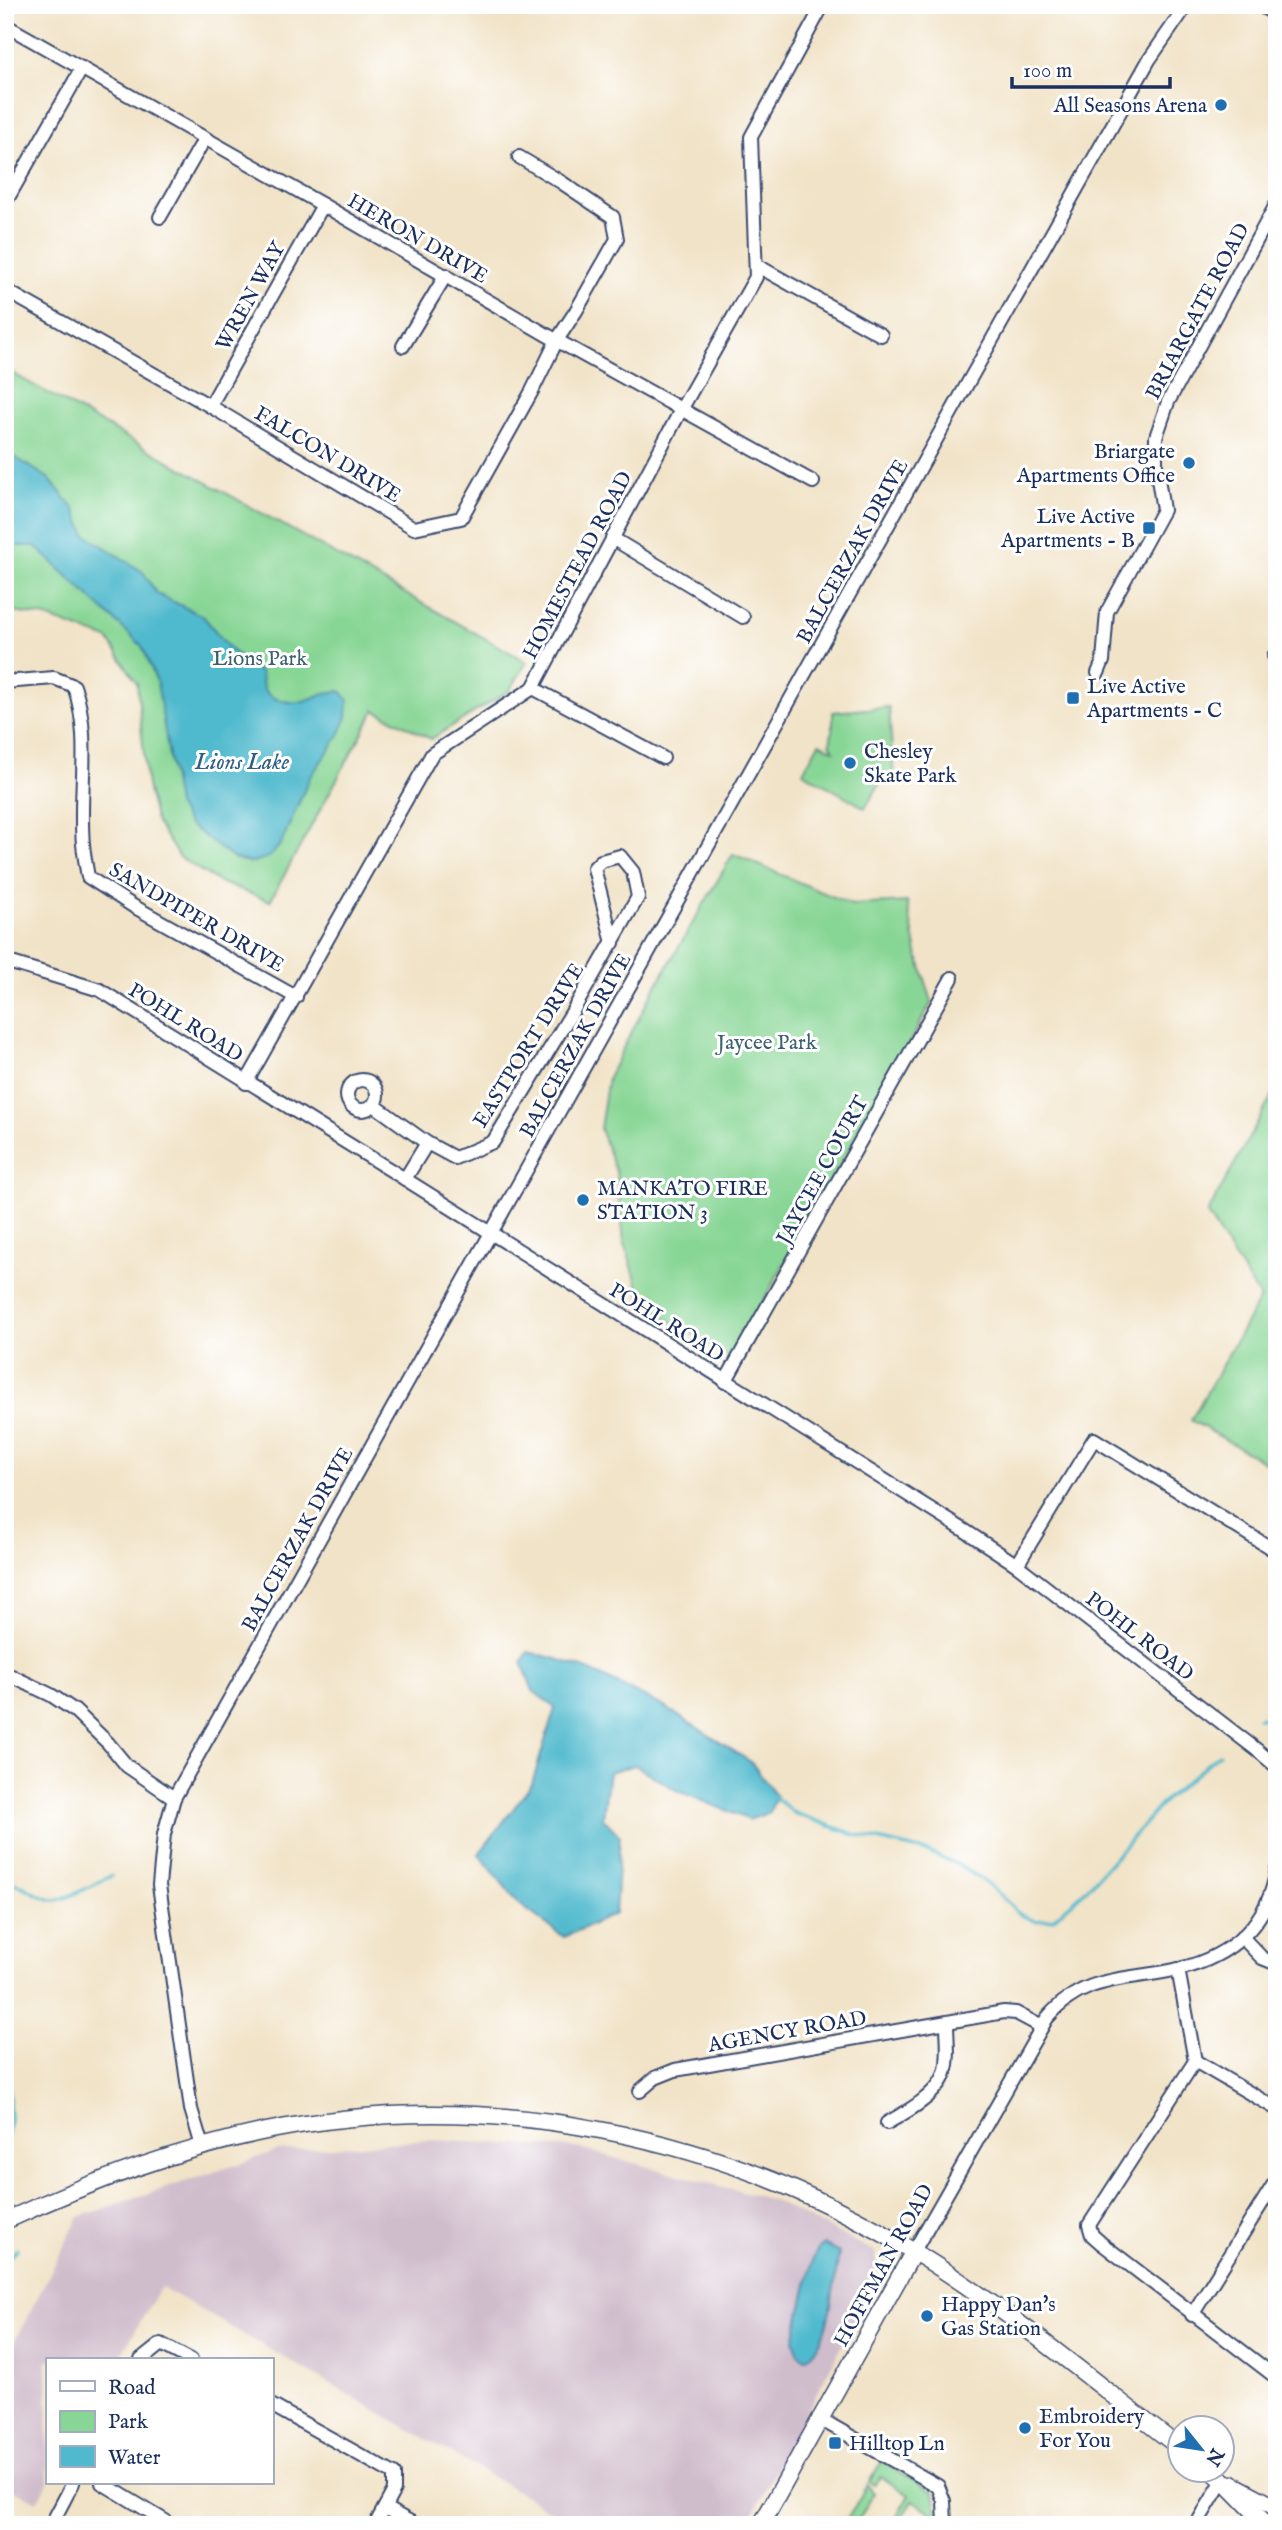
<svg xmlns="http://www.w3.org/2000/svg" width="1282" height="2530" viewBox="0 0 1282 2530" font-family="'IM FELL English',serif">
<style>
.industrial{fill:#d0bdcc}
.green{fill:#88d695;stroke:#52827a;stroke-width:2}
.water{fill:#50b9cd;stroke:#367496;stroke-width:2}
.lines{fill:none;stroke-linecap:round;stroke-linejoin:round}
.stream{stroke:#50b9cd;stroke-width:3.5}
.minor-casing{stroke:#3b4a6e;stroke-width:16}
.major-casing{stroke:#3b4a6e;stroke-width:19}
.minor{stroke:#fff;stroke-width:12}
.major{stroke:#fff;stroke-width:16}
.poi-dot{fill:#1f6fb2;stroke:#fff;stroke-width:2.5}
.labels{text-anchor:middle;stroke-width:6;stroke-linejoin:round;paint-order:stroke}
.poi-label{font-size:21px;fill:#1b2f5e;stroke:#fff;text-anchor:start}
.street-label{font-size:21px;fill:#1b2f5e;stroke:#fff}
.park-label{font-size:21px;fill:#3c616e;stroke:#fff}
.water-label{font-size:23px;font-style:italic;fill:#2e5f85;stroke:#fff}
</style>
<rect width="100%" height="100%" fill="#fff"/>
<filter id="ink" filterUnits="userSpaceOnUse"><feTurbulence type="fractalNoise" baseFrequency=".0143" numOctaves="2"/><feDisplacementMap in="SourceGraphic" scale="14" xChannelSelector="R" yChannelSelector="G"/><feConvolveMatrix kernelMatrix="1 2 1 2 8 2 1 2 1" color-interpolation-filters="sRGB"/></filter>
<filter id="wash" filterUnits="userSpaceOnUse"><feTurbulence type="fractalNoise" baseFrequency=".00686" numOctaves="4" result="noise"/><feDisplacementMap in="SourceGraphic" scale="28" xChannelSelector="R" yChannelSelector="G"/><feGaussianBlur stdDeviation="1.57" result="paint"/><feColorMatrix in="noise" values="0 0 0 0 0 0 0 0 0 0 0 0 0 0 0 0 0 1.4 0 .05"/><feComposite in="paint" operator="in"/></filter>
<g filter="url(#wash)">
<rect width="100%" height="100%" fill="#f1e3c7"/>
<polygon class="industrial" points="430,2140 578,2148 772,2200 876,2252 876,2281 747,2525 576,2525 161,2287 118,2360 47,2360 48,2483 37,2502 5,2485 5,2360 79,2217 277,2151"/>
<g class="green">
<polygon points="5,369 527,662 510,690 431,739 375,710 270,901 219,882 179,857 156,822 147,786 137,683 108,639 43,616 5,611"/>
<polygon points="889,707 894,782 881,782 865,808 803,772 819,743 834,750 830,743 833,728 833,712"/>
<polygon points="733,854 852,905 907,902 917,953 932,1002 731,1358 644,1305 624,1241 616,1172 600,1129 608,1077 652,993"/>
<polygon points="1277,1087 1277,1469 1191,1420 1260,1298 1207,1214"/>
<polygon points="882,2461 934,2492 939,2525 932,2525 937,2515 912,2501 898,2525 892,2525 909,2495 880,2477 874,2485 869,2482"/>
<polygon points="867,2485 874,2493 856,2525 844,2525"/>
</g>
<g class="water">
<path d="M5,451L48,478L74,508L86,535L143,572L157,594L203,616L231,650L261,673C262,687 263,694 277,699C308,709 312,692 341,691L348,700L347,717L338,737L309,779L281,844L269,857L250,863L233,858L188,824L177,805L157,682L142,646L35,546H5Z"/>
<polygon points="528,1652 554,1658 588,1670 663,1706 751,1762 776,1796 770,1812 749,1820 676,1790 635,1765 609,1772 603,1818 620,1836 615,1914 564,1937 518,1903 479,1854 532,1784 555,1708 533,1691 522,1662"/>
<path d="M824,2245L839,2253C834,2280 831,2346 805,2359L799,2355L794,2340L813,2259L818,2249Z"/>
</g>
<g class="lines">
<g class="stream">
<polyline points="1258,1718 1277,1716"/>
<polyline points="772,1795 794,1813 853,1834 928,1852 961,1866 988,1884 1021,1915 1035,1921 1053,1919 1086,1890 1166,1799 1219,1754"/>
<path d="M5,1888L16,1883C24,1887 44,1899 53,1900C66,1901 97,1882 111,1876"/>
<polyline points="5,2025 10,2120 5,2139"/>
<polyline points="5,2261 17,2249"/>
</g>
</g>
</g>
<g filter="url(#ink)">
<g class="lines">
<g class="minor-casing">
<g id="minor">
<polyline points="1259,5 1277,15"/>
<polyline points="5,10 8,5"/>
<polyline points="5,25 323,205 547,335 813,482"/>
<polyline points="5,203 82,68"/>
<polyline points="160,217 205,138"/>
<polyline points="756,265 881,335"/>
<polyline points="5,290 210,406 414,528 461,518 532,391 557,340 576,311 617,239 613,217 561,182 519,157"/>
<polyline points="403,346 446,275"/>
<polyline points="210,406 323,205"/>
<polyline points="612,538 743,617"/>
<polyline points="1274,656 1277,658"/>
<polyline points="1098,673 1103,661 1107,612 1163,510 1156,466 1156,437 1168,402 1277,203"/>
<path d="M5,682L54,678L74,686C92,738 78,791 83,844C84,855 86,866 88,877L133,906L296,997"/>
<polyline points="533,688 663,758"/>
<polyline points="5,961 100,990 405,1179 964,1530 1017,1565 1257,1750 1277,1767"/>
<circle cx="362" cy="1095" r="15"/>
<polyline points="246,1083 432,754 533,688 682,408 756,277 751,137 823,5"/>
<polyline points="374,1105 427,1143"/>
<polyline points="405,1179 427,1143 455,1158 493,1142 574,1009 638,897 633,872 620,856 601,861 594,868 613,943"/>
<polyline points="725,1382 952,978"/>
<polyline points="1017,1565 1094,1439 1277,1552"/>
<polyline points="5,1673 51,1695 75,1711 108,1743 127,1766 174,1798"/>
<polyline points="1242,1937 1262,1958 1277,1964"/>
<polyline points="1178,1969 1195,2061 1089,2225 1092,2235 1101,2243 1277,2378"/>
<polyline points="1195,2061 1277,2109"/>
<polyline points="640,2091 655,2078 675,2070 1004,2012 1016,2013 1042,2027"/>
<path d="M887,2123C905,2113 938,2095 945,2073C950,2058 947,2039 947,2023"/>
<polyline points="202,2146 191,2109 159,1885 164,1834 174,1798 1149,60 1187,5"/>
<path d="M914,2251L1047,2018C1085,1973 1128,1981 1179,1969C1232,1956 1268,1924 1277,1869"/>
<polyline points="1192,2315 1277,2179"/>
<polyline points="141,2360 161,2344 191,2360"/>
<polyline points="271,2405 394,2474 394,2490 375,2525"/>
<polyline points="820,2419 938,2486 944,2501 945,2525"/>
<polyline points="102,2483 172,2525"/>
<polyline points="385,2508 416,2525"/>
<polyline points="51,2525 73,2483"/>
<polyline points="1196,2525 1223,2480"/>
</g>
</g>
<g class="major-casing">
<g id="major">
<path d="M5,2221C89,2182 176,2150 266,2131C488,2085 725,2135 916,2253C1009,2310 1094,2382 1180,2448"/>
<polyline points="1211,2470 1223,2480 1267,2525"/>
<polyline points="1232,2484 1277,2508"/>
<polyline points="761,2525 914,2251"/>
</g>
</g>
<use href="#minor" class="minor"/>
<use href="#major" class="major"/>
</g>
</g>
<g class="poi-dot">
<circle cx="1221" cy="105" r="7"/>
<circle cx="1189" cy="463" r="7"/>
<rect x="1142" y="521" width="14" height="14" rx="3.5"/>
<rect x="1066" y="691" width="14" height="14" rx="3.5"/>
<circle cx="850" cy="763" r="7"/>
<circle cx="583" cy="1200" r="7"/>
<circle cx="927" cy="2316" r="7"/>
<circle cx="1025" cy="2428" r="7"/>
<rect x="828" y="2436" width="14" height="14" rx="3.5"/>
</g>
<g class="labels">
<g class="poi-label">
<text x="1207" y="112" text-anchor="end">All Seasons Arena</text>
<text x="1175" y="458" text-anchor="end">Briargate<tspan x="1175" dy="24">Apartments Office</tspan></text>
<text x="1135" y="523" text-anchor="end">Live Active<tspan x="1135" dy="24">Apartments - B</tspan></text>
<text x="1087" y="693">Live Active<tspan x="1087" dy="24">Apartments - C</tspan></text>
<text x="864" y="758">Chesley<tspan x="864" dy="24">Skate Park</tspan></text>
<text x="597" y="1195">MANKATO FIRE<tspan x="597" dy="24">STATION 3</tspan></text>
<text x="941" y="2311">Happy Dan's<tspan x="941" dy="24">Gas Station</tspan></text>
<text x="1039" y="2423">Embroidery<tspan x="1039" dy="24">For You</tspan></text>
<text x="849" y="2450">Hilltop Ln</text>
</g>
<g class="street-label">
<text transform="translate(418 238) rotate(30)" y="7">HERON DRIVE</text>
<text transform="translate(250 296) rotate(-61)" y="7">WREN WAY</text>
<text transform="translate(1197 311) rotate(-62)" y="7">BRIARGATE ROAD</text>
<text transform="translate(328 454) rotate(31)" y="7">FALCON DRIVE</text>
<text transform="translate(852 551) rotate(-61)" y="7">BALCERZAK DRIVE</text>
<text transform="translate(577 565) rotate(-62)" y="7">HOMESTEAD ROAD</text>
<text transform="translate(197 917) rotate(30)" y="7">SANDPIPER DRIVE</text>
<text transform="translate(186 1022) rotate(32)" y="7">POHL ROAD</text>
<text transform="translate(528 1045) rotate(-58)" y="7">EASTPORT DRIVE</text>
<text transform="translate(575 1045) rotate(-61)" y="7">BALCERZAK DRIVE</text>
<text transform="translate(822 1170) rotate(-61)" y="7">JAYCEE COURT</text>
<text transform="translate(667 1322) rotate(32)" y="7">POHL ROAD</text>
<text transform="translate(297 1539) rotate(-61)" y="7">BALCERZAK DRIVE</text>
<text transform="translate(1140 1636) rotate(38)" y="7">POHL ROAD</text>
<text transform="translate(787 2031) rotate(-10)" y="7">AGENCY ROAD</text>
<text transform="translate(883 2265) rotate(-61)" y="7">HOFFMAN ROAD</text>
</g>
<g class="park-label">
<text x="260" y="665">Lions Park</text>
<text x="767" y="1049">Jaycee Park</text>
</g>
<g class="water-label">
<text x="242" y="769">Lions Lake</text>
</g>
</g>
<rect width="1282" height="2530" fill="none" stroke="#fff" stroke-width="28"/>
<rect x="46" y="2358" width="228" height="126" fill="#ffffff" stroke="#a4acbf" stroke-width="2"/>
<rect x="60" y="2381" width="35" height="10" fill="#ffffff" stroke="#a4acbf" stroke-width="2"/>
<text x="108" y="2394" font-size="21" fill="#1b2f5e">Road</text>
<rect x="60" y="2411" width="35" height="21" fill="#88d695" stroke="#a4acbf" stroke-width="2"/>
<text x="108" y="2428" font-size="21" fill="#1b2f5e">Park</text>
<rect x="60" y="2446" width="35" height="21" fill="#50b9cd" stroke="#a4acbf" stroke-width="2"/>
<text x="108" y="2464" font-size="21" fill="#1b2f5e">Water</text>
<g transform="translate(1201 2449) rotate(120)"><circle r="33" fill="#ffffff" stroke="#a4acbf" stroke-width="2"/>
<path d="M0-5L12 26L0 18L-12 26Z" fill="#1f6fb2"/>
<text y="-10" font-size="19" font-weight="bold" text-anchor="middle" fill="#1b2f5e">N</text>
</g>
<path d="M1012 77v10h158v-10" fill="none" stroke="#1b2f5e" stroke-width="3.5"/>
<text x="1023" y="77" font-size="21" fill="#1b2f5e" stroke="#ffffff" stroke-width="5" paint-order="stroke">100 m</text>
</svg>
